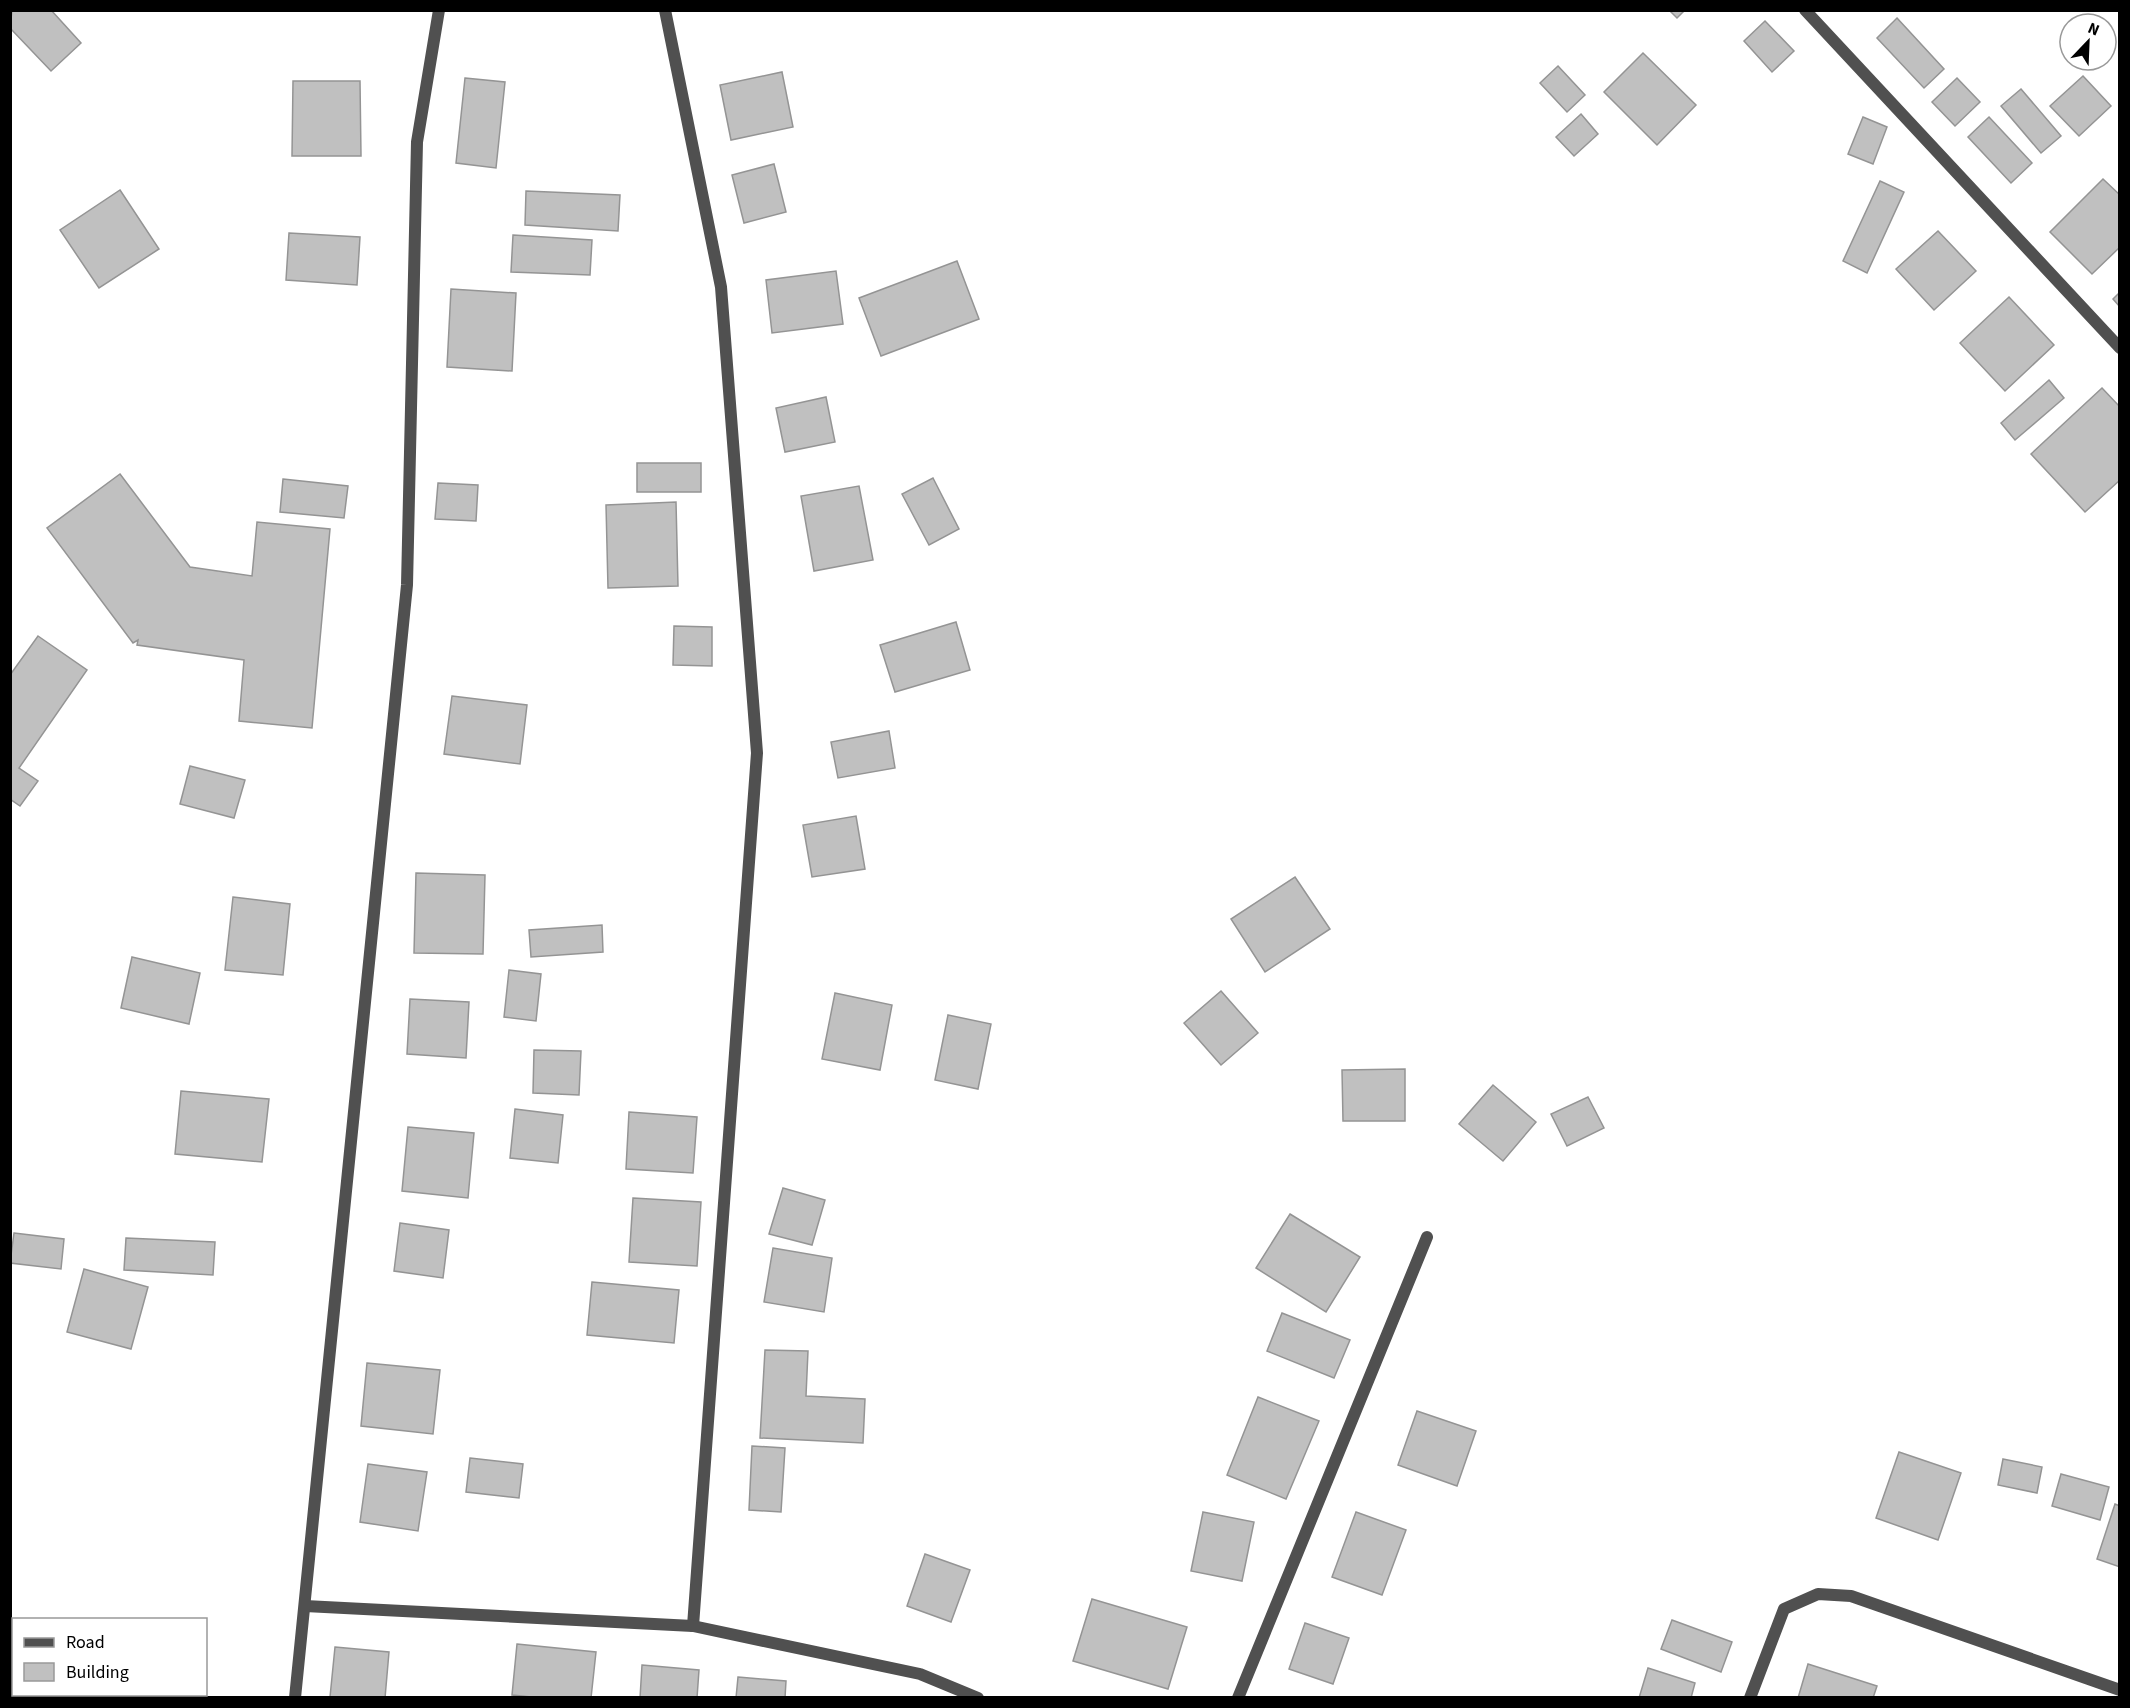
<svg xmlns="http://www.w3.org/2000/svg" width="2130" height="1708" viewBox="0 0 2130 1708" font-family="'Source Sans 3',sans-serif">
<style>
.building{fill:#c0c0c0;stroke:#949494;stroke-width:1.5}
.lines{fill:none;stroke-linecap:round;stroke-linejoin:round}
.minor{stroke:#505050;stroke-width:12}
</style>
<rect width="100%" height="100%" fill="#fff"/>
<g class="building">
<polygon points="12,10 51,10 81,43 51,71 10,28"/>
<polygon points="1669,10 1685,10 1677,18"/>
<polygon points="1897,18 1944,69 1924,88 1877,38"/>
<polygon points="1765,21 1794,51 1772,72 1744,41"/>
<polygon points="1643,53 1696,105 1657,145 1604,92"/>
<polygon points="1558,66 1585,95 1567,112 1540,83"/>
<polygon points="782,72 793,127 731,140 720,85"/>
<polygon points="2083,76 2111,106 2079,136 2050,106"/>
<polygon points="465,78 505,82 496,168 456,163"/>
<polygon points="1957,78 1980,102 1955,126 1932,102"/>
<polygon points="293,81 360,81 361,156 292,156"/>
<polygon points="2021,89 2061,136 2041,153 2001,106"/>
<polygon points="1581,114 1598,134 1574,156 1556,137"/>
<polygon points="1863,117 1887,127 1873,164 1848,154"/>
<polygon points="1989,117 2032,163 2011,183 1968,137"/>
<polygon points="774,164 786,212 744,223 732,175"/>
<polygon points="2103,179 2120,195 2120,247 2092,274 2050,232"/>
<polygon points="1880,181 1904,192 1867,273 1843,261"/>
<polygon points="120,190 159,249 99,288 60,230"/>
<polygon points="526,191 620,195 618,231 525,225"/>
<polygon points="1938,231 1976,271 1934,310 1896,269"/>
<polygon points="289,233 360,237 357,285 286,280"/>
<polygon points="513,235 592,240 590,275 511,272"/>
<polygon points="957,261 979,319 881,356 859,298"/>
<polygon points="836,271 843,324 772,333 766,280"/>
<polygon points="451,289 516,293 512,371 447,367"/>
<polygon points="2120,292 2120,307 2113,299"/>
<polygon points="2009,297 2054,345 2005,391 1960,343"/>
<polygon points="2049,380 2064,398 2015,440 2001,423"/>
<polygon points="2102,388 2120,407 2120,480 2085,512 2031,454"/>
<polygon points="826,397 835,442 785,452 776,408"/>
<rect x="637" y="463" width="64" height="29"/>
<polygon points="120,474 190,567 252,576 257,522 330,529 312,728 239,721 244,660 137,645 138,640 133,643 47,528"/>
<polygon points="933,478 959,529 929,545 902,494"/>
<polygon points="283,479 348,486 344,518 280,512"/>
<polygon points="438,483 478,485 476,521 435,519"/>
<polygon points="859,486 873,560 814,571 801,496"/>
<polygon points="676,502 678,586 608,588 606,505"/>
<polygon points="956,622 970,670 895,692 880,645"/>
<polygon points="674,626 712,627 712,666 673,665"/>
<polygon points="38,636 87,670 19,768 38,781 20,806 10,799 10,675"/>
<polygon points="452,696 527,705 520,764 444,754"/>
<polygon points="889,731 895,768 838,778 831,742"/>
<polygon points="190,766 245,780 234,818 180,804"/>
<polygon points="856,816 865,869 812,877 803,825"/>
<polygon points="416,873 485,875 483,954 414,953"/>
<polygon points="1295,877 1330,929 1265,972 1231,919"/>
<polygon points="233,897 290,904 283,975 225,970"/>
<polygon points="602,925 603,952 531,957 529,930"/>
<polygon points="132,957 200,973 189,1024 121,1008"/>
<polygon points="509,970 541,974 536,1021 504,1017"/>
<polygon points="1221,991 1258,1033 1221,1065 1184,1023"/>
<polygon points="835,993 892,1005 880,1070 822,1059"/>
<polygon points="410,999 469,1002 466,1058 407,1054"/>
<polygon points="948,1015 991,1024 978,1089 935,1080"/>
<polygon points="534,1050 581,1051 579,1095 533,1093"/>
<polygon points="1405,1069 1405,1121 1343,1121 1342,1070"/>
<polygon points="1493,1085 1536,1122 1503,1161 1459,1124"/>
<polygon points="181,1091 269,1099 262,1162 175,1154"/>
<polygon points="1588,1097 1604,1128 1567,1146 1551,1114"/>
<polygon points="515,1109 563,1115 558,1163 510,1158"/>
<polygon points="629,1112 697,1117 693,1173 626,1169"/>
<polygon points="408,1127 474,1133 468,1198 402,1191"/>
<polygon points="783,1188 825,1200 812,1245 769,1234"/>
<polygon points="633,1198 701,1202 697,1266 629,1262"/>
<polygon points="1290,1214 1360,1257 1326,1312 1256,1268"/>
<polygon points="400,1223 449,1230 443,1278 394,1271"/>
<polygon points="14,1233 64,1239 61,1269 10,1263"/>
<polygon points="126,1238 215,1242 213,1275 124,1270"/>
<polygon points="773,1248 832,1258 824,1312 764,1302"/>
<polygon points="84,1269 148,1287 131,1349 67,1332"/>
<polygon points="592,1282 679,1290 674,1343 587,1335"/>
<polygon points="1282,1313 1350,1340 1334,1378 1267,1351"/>
<polygon points="765,1350 808,1351 806,1396 865,1399 863,1443 760,1438"/>
<polygon points="367,1363 440,1370 433,1434 361,1426"/>
<polygon points="1258,1397 1319,1421 1286,1499 1227,1475"/>
<polygon points="1417,1411 1476,1431 1457,1486 1398,1465"/>
<polygon points="752,1446 785,1448 781,1512 749,1510"/>
<polygon points="1899,1452 1961,1473 1938,1540 1876,1518"/>
<polygon points="470,1458 523,1464 519,1498 466,1492"/>
<polygon points="2003,1459 2042,1467 2037,1493 1998,1485"/>
<polygon points="368,1464 427,1472 418,1531 360,1522"/>
<polygon points="2061,1474 2109,1487 2100,1520 2052,1506"/>
<polygon points="2115,1504 2120,1506 2120,1567 2097,1559"/>
<polygon points="1203,1512 1254,1522 1242,1581 1191,1571"/>
<polygon points="1356,1512 1406,1530 1382,1595 1332,1577"/>
<polygon points="925,1554 970,1570 951,1622 907,1606"/>
<polygon points="1092,1599 1187,1627 1168,1689 1073,1661"/>
<polygon points="1672,1620 1732,1642 1721,1672 1661,1649"/>
<polygon points="1305,1623 1349,1638 1333,1684 1289,1669"/>
<polygon points="517,1644 596,1652 591,1698 541,1698 512,1695"/>
<polygon points="335,1647 389,1652 385,1698 330,1697"/>
<polygon points="1808,1664 1877,1686 1873,1698 1798,1698"/>
<polygon points="642,1665 699,1670 697,1698 640,1698"/>
<polygon points="1648,1668 1695,1683 1691,1698 1639,1698"/>
<polygon points="738,1677 786,1681 785,1698 736,1698"/>
<polygon points="96,1694 129,1694 135,1698 94,1698"/>
<polygon points="158,1694 181,1694 180,1698 165,1698"/>
</g>
<g class="lines">
<g class="minor">
<polyline points="665,10 721,287 757,753 693,1626"/>
<polyline points="1805,10 2120,348"/>
<polyline points="305,1606 693,1626 920,1674 978,1698"/>
<polyline points="295,1698 407,585 417,142 439,10"/>
<polyline points="1238,1698 1427,1237"/>
<polyline points="1750,1698 1784,1609 1818,1594 1851,1596 2120,1690"/>
</g>
</g>
<rect width="2130" height="1708" fill="none" stroke="#000000" stroke-width="24"/>
<rect x="12" y="1618" width="195" height="78" fill="#ffffff" stroke="#999999" stroke-width="1.5"/>
<rect x="24" y="1638" width="30" height="9" fill="#505050" stroke="#999999" stroke-width="1.5"/>
<text x="66" y="1648" font-size="18" fill="#000000">Road</text>
<rect x="24" y="1663" width="30" height="18" fill="#c0c0c0" stroke="#999999" stroke-width="1.5"/>
<text x="66" y="1678" font-size="18" fill="#000000">Building</text>
<g transform="translate(2088 42) rotate(23)"><circle r="28" fill="#ffffff" stroke="#999999" stroke-width="1.5"/>
<path d="M0-4.5L10 22L0 15L-10 22Z" fill="#000000"/>
<text y="-9" font-size="16" font-weight="bold" text-anchor="middle" fill="#000000">N</text>
</g>
</svg>
